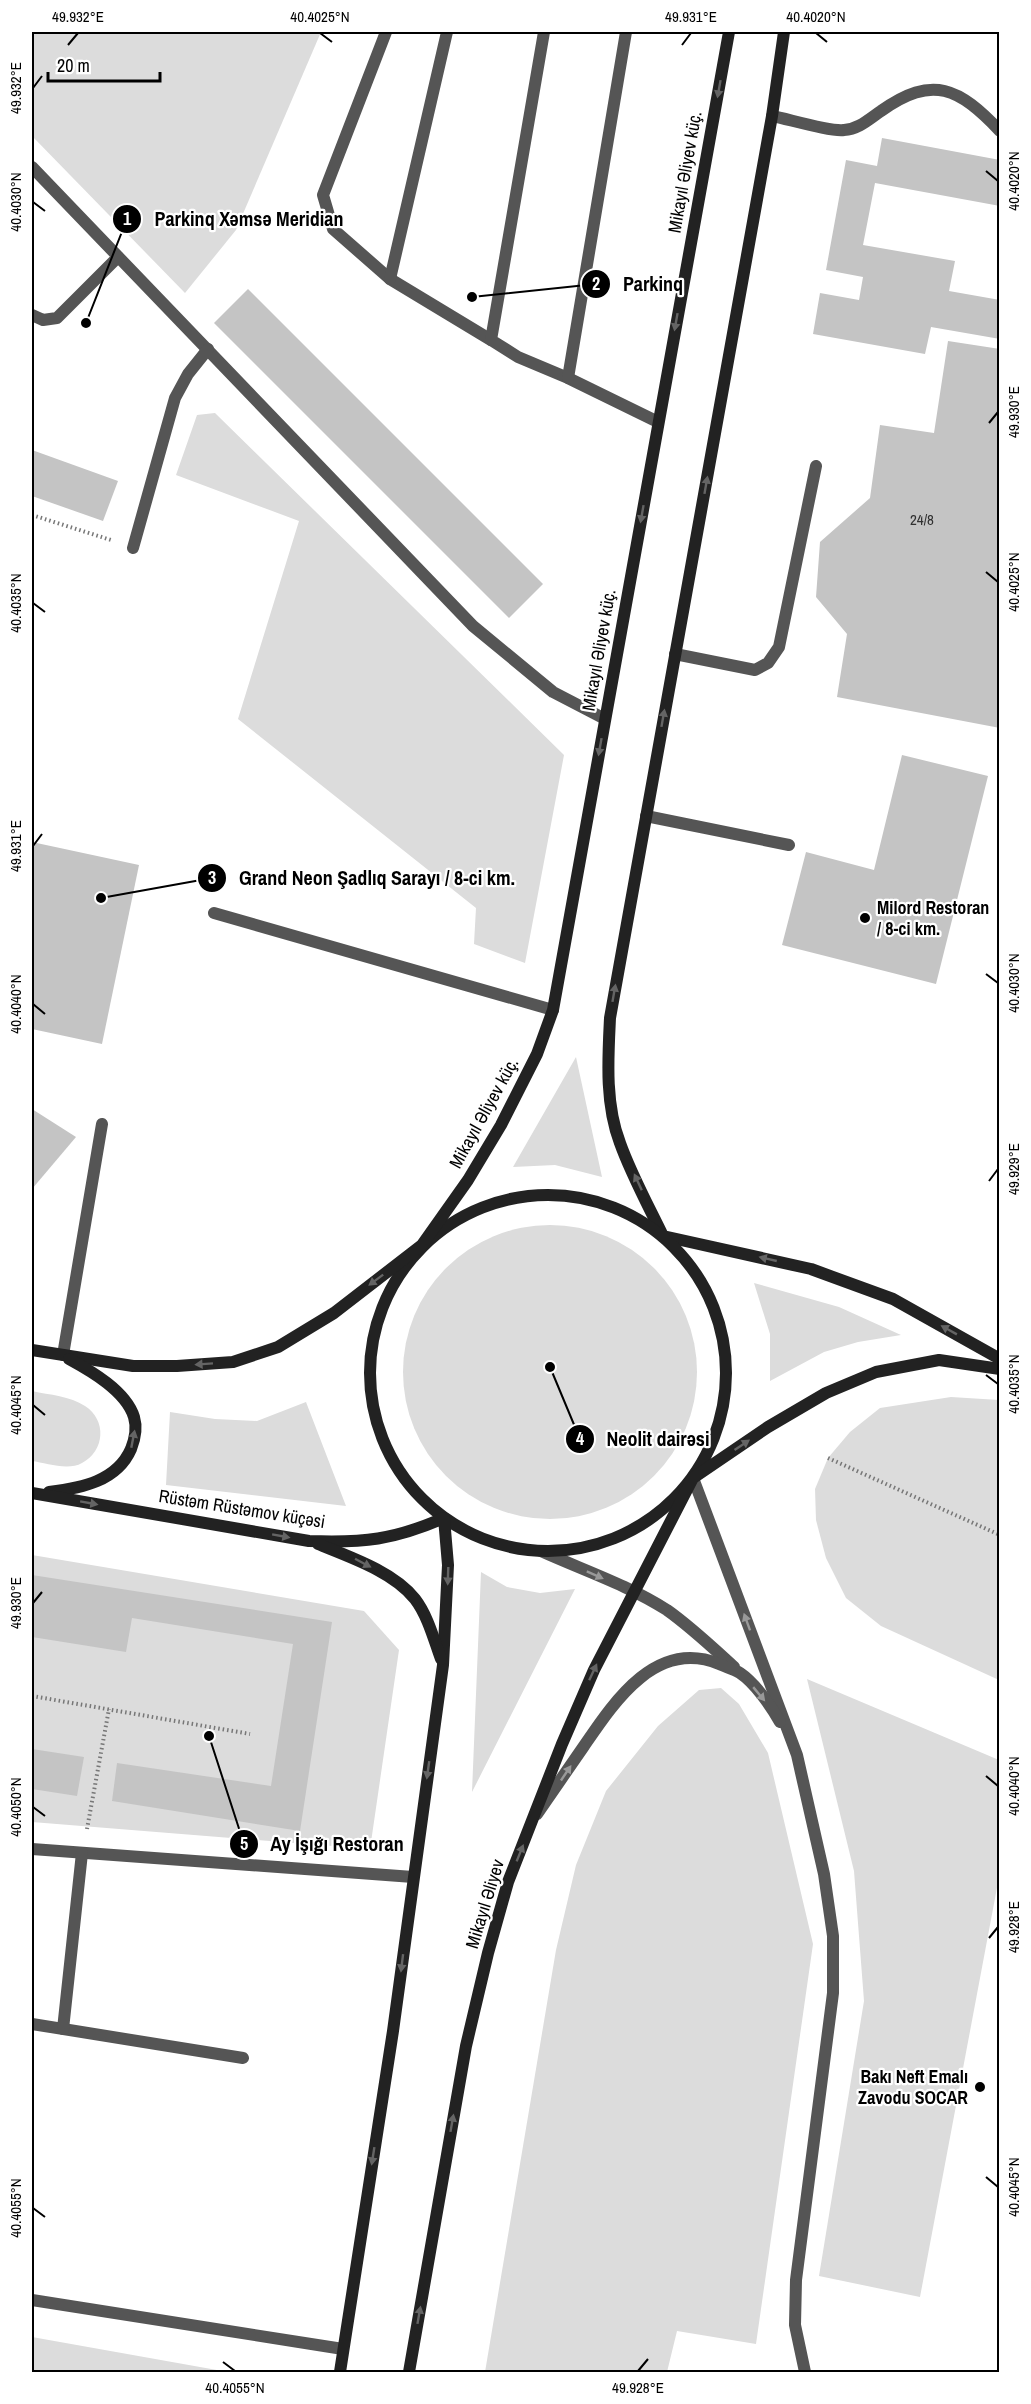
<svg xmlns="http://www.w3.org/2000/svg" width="1031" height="2404" viewBox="0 0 1031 2404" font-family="'Archivo Narrow',sans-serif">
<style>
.green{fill:#dcdcdc}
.building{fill:#c4c4c4}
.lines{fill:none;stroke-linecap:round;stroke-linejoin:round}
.path{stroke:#777;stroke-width:4;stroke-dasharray:1.5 3;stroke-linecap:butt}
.lane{stroke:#555;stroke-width:12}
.secondary{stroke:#222;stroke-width:12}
.oneway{fill:#646464}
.oneway2{fill:#999}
.ticks{fill:none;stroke:#000;stroke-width:2}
.poi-dot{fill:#000;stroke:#fff;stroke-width:2}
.labels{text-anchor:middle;stroke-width:4.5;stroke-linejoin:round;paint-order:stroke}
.number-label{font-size:15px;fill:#313131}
.street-label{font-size:18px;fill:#000;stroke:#fff}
.poi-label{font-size:18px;font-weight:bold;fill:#000;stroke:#fff;text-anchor:start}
.leader{fill:none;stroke:#000;stroke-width:2}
.callout-dot{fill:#000;stroke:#fff;stroke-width:2}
.mark-label{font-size:18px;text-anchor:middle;font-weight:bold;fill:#fff}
.callout-label{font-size:20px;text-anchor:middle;font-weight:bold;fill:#000;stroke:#fff;stroke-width:4.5;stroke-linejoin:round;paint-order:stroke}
.neatline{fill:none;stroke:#000;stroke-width:2}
.ticks-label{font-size:15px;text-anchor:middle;fill:#000}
</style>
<rect width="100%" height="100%" fill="#fff"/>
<g class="green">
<polygon points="32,32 321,32 236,230 185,293 32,136"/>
<polygon points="215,413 564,755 525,963 474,944 476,908 238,719 299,521 176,475 197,415"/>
<polygon points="576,1057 602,1177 555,1165 513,1167"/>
<circle cx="550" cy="1372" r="147"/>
<polygon points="754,1283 839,1307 901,1335 858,1342 824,1352 770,1381 770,1334"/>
<path d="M32,1391C50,1395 70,1396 85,1406C107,1420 105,1451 82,1463C68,1471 46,1463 32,1461Z"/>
<polygon points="951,1397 999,1400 999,1680 881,1626 846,1598 826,1558 816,1520 815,1489 828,1458 850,1432 880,1408"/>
<polygon points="306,1402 346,1506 166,1485 170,1412 215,1419 257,1421"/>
<polygon points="32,1555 364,1611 399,1650 370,1849 32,1822"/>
<polygon points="481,1572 507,1587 540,1593 575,1589 472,1792"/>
<polygon points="807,1679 999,1760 999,1877 920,2297 819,2276 864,2001 854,1871"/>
<polygon points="721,1688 739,1704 768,1753 813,1944 756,2344 677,2331 667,2372 485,2372 556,1950 576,1865 606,1791 658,1726 699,1690"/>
<polygon points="32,2337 228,2372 32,2372"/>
</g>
<g class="building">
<polygon points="882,138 1000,160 1000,206 875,183 863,245 955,261 949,291 1000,300 1000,339 931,327 925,354 813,334 820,293 859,300 863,277 826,270 846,160 877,166"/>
<polygon points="248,289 543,584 509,618 214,323"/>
<polygon points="948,341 1000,349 1000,728 837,697 847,634 816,597 820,542 870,498 880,425 934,433"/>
<polygon points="32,450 118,481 103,521 32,496"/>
<polygon points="902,755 988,776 936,984 782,945 806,852 874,870"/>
<polygon points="32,842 139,865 102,1044 32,1029"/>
<polygon points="32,1109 76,1137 32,1189"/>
<polygon points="32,1575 332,1622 300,1831 112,1801 117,1763 271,1786 293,1644 132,1618 126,1652 32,1637"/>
<polygon points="32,1749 84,1757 77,1796 32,1789"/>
</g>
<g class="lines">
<g class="path">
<polyline points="32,515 111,540"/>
<polyline points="828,1458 1000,1535"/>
<polyline points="32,1696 250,1734"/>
<polyline points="87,1829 109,1709"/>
</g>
<g class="lane">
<polyline points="386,32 323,195 333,229 390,279 491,340"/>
<polyline points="544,32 491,340 518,357 568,378 658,422"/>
<path d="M772,116C788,119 831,132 844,130C859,129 869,119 881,111C933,74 959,88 1000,131"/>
<polyline points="32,167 473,626 553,692 605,719"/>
<polyline points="390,279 447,32"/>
<polyline points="32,315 43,320 57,318 118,257"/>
<polyline points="568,378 626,32"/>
<polyline points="133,548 175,398 188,374 208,349"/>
<polyline points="675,654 755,670 768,663 779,647 816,466"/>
<polyline points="646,816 789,845"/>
<polyline points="214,913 553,1010"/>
<polyline points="63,1355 102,1124"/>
<polyline points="693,1478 797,1755 824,1874 833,1936 833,1993 796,2280 795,2325 805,2372"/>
<path d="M541,1551C583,1570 628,1585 667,1610C691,1627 712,1647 734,1667"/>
<path d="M537,1814C553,1791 568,1769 584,1746C614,1702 656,1638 719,1664C725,1667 734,1669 740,1673C755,1683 771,1706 780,1722"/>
<polyline points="32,1849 413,1877"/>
<polyline points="32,2024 243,2058"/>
<polyline points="63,2029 82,1853"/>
<polyline points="32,2300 343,2349"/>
</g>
<g class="secondary">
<path d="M784,32L772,116L610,1018C608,1059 605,1104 620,1143C631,1174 648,1205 663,1236L811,1269L893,1299L1000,1359"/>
<circle cx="548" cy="1373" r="178"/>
<polyline points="32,1350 133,1366 177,1366 233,1362 278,1347 334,1313 422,1245 468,1180 501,1125 537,1054 553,1010 729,32"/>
<path d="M49,1492C82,1488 117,1481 131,1449C135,1439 137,1427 134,1417C126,1391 91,1371 69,1359"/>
<path d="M32,1493L309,1541C364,1543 393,1540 444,1518L448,1565L443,1665L393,2031L340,2372"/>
<path d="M318,1544C350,1557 394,1572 415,1599C428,1616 434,1640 441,1659"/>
<polyline points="409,2372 466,2046 488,1953 508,1882 562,1744 594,1670 693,1478 768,1427 826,1393 876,1372 939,1360 1000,1369"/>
</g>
</g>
<defs><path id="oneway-solid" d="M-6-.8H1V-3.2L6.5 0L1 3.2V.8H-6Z" transform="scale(1.5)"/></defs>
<g class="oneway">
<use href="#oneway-solid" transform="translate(719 89) rotate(100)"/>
<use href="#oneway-solid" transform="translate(676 322) rotate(100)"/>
<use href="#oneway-solid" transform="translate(706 485) rotate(-80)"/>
<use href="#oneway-solid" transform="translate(642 514) rotate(100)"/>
<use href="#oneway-solid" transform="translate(663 718) rotate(-80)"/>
<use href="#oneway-solid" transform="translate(600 747) rotate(100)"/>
<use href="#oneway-solid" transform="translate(614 993) rotate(-80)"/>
<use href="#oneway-solid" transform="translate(638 1182) rotate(-115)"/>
<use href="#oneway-solid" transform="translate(768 1259) rotate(-167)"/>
<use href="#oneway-solid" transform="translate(376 1280) rotate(143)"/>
<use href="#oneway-solid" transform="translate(949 1330) rotate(-151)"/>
<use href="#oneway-solid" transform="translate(204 1364) rotate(176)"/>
<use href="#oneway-solid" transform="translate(133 1439) rotate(-79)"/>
<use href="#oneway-solid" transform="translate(742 1445) rotate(-34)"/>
<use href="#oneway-solid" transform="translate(89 1503) rotate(10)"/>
<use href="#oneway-solid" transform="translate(281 1536) rotate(10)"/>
<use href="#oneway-solid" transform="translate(363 1563) rotate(28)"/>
<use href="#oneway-solid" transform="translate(448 1576) rotate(92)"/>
<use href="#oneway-solid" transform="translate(593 1672) rotate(-65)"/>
<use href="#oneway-solid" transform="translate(428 1770) rotate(98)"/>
<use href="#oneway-solid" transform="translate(520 1853) rotate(-68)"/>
<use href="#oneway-solid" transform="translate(402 1963) rotate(97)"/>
<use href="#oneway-solid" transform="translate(452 2123) rotate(-80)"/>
<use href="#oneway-solid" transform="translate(373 2156) rotate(99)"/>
<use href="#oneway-solid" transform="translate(419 2315) rotate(-80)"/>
</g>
<g class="oneway2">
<use href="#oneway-solid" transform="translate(595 1575) rotate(24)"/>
<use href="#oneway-solid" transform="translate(747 1622) rotate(-110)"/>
<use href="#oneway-solid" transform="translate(759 1694) rotate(50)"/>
<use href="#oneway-solid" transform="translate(566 1773) rotate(-56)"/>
</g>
<path class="ticks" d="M320,33L332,42M816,33L827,42M68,45L78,33M682,45L691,33M33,88L42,76M986,171L998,181M33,202L45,211M989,423L998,412M986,572L998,582M33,603L45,612M33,846L42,834M986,974L998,983M33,1004L45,1014M989,1181L998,1169M986,1375L998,1384M33,1405L45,1415M33,1603L42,1592M986,1776L998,1786M33,1807L45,1816M989,1938L998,1927M986,2177L998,2187M33,2208L45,2217M223,2362L235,2371M638,2371L648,2359"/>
<g class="poi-dot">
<circle cx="865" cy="918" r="6"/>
<circle cx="980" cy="2087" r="6"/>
</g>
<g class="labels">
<g class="number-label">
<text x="922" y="525">24/8</text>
</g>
<g class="street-label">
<text transform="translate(685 172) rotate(-80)" y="6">Mikayıl Əliyev küç.</text>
<text transform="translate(599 650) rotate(-80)" y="6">Mikayıl Əliyev küç.</text>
<text transform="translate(484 1113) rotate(-61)" y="6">Mikayıl Əliyev küç.</text>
<text transform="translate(242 1509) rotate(9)" y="6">Rüstəm Rüstəmov küçəsi</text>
<text transform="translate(485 1904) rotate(-73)" y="6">Mikayıl Əliyev</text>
</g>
<g class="poi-label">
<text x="877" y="914">Milord Restoran<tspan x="877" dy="21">/ 8-ci km.</tspan></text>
<text x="968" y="2083" text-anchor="end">Bakı Neft Emalı<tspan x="968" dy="21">Zavodu SOCAR</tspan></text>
</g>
</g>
<path class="leader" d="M86 323L127 219M472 297L596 284M101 898L212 878M550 1367L580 1439M209 1736L244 1844"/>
<g class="callout-dot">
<circle cx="86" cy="323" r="6"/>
<circle cx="472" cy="297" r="6"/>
<circle cx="101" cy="898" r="6"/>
<circle cx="550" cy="1367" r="6"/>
<circle cx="209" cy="1736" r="6"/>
<circle cx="127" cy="219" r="15"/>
<circle cx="596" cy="284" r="15"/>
<circle cx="212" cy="878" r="15"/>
<circle cx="580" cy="1439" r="15"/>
<circle cx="244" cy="1844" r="15"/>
</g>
<g class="mark-label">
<text x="127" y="225">1</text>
<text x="596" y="290">2</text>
<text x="212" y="884">3</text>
<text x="580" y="1445">4</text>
<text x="244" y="1850">5</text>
</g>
<g class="callout-label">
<text x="249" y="226">Parkinq Xəmsə Meridian</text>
<text x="653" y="291">Parkinq</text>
<text x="377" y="885">Grand Neon Şadlıq Sarayı / 8-ci km.</text>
<text x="658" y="1446">Neolit dairəsi</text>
<text x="337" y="1851">Ay İşığı Restoran</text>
</g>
<rect width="1031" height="2404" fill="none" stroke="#ffffff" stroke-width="66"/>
<path d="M48 72v9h112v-9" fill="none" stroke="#000000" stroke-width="3"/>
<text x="57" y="72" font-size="18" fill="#000000" stroke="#ffffff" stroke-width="4.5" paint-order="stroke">20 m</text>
<rect x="33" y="33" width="965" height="2338" class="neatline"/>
<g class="ticks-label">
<text x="78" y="22">49.932°E</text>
<text x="320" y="22">40.4025°N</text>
<text x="691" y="22">49.931°E</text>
<text x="816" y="22">40.4020°N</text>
<text transform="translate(16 88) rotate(-90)" y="5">49.932°E</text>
<text transform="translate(1014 181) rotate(-90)" y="5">40.4020°N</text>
<text transform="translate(16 202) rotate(-90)" y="5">40.4030°N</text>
<text transform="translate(1014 412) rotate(-90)" y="5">49.930°E</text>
<text transform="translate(1014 582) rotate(-90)" y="5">40.4025°N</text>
<text transform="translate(16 603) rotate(-90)" y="5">40.4035°N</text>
<text transform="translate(16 846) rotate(-90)" y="5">49.931°E</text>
<text transform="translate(1014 983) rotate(-90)" y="5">40.4030°N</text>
<text transform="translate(16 1004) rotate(-90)" y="5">40.4040°N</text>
<text transform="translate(1014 1169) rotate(-90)" y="5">49.929°E</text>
<text transform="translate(1014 1384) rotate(-90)" y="5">40.4035°N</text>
<text transform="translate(16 1405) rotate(-90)" y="5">40.4045°N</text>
<text transform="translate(16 1603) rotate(-90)" y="5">49.930°E</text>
<text transform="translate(1014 1786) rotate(-90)" y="5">40.4040°N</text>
<text transform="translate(16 1807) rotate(-90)" y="5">40.4050°N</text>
<text transform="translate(1014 1927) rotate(-90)" y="5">49.928°E</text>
<text transform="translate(1014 2187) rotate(-90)" y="5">40.4045°N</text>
<text transform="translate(16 2208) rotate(-90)" y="5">40.4055°N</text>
<text x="235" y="2393">40.4055°N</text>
<text x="638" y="2393">49.928°E</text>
</g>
</svg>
